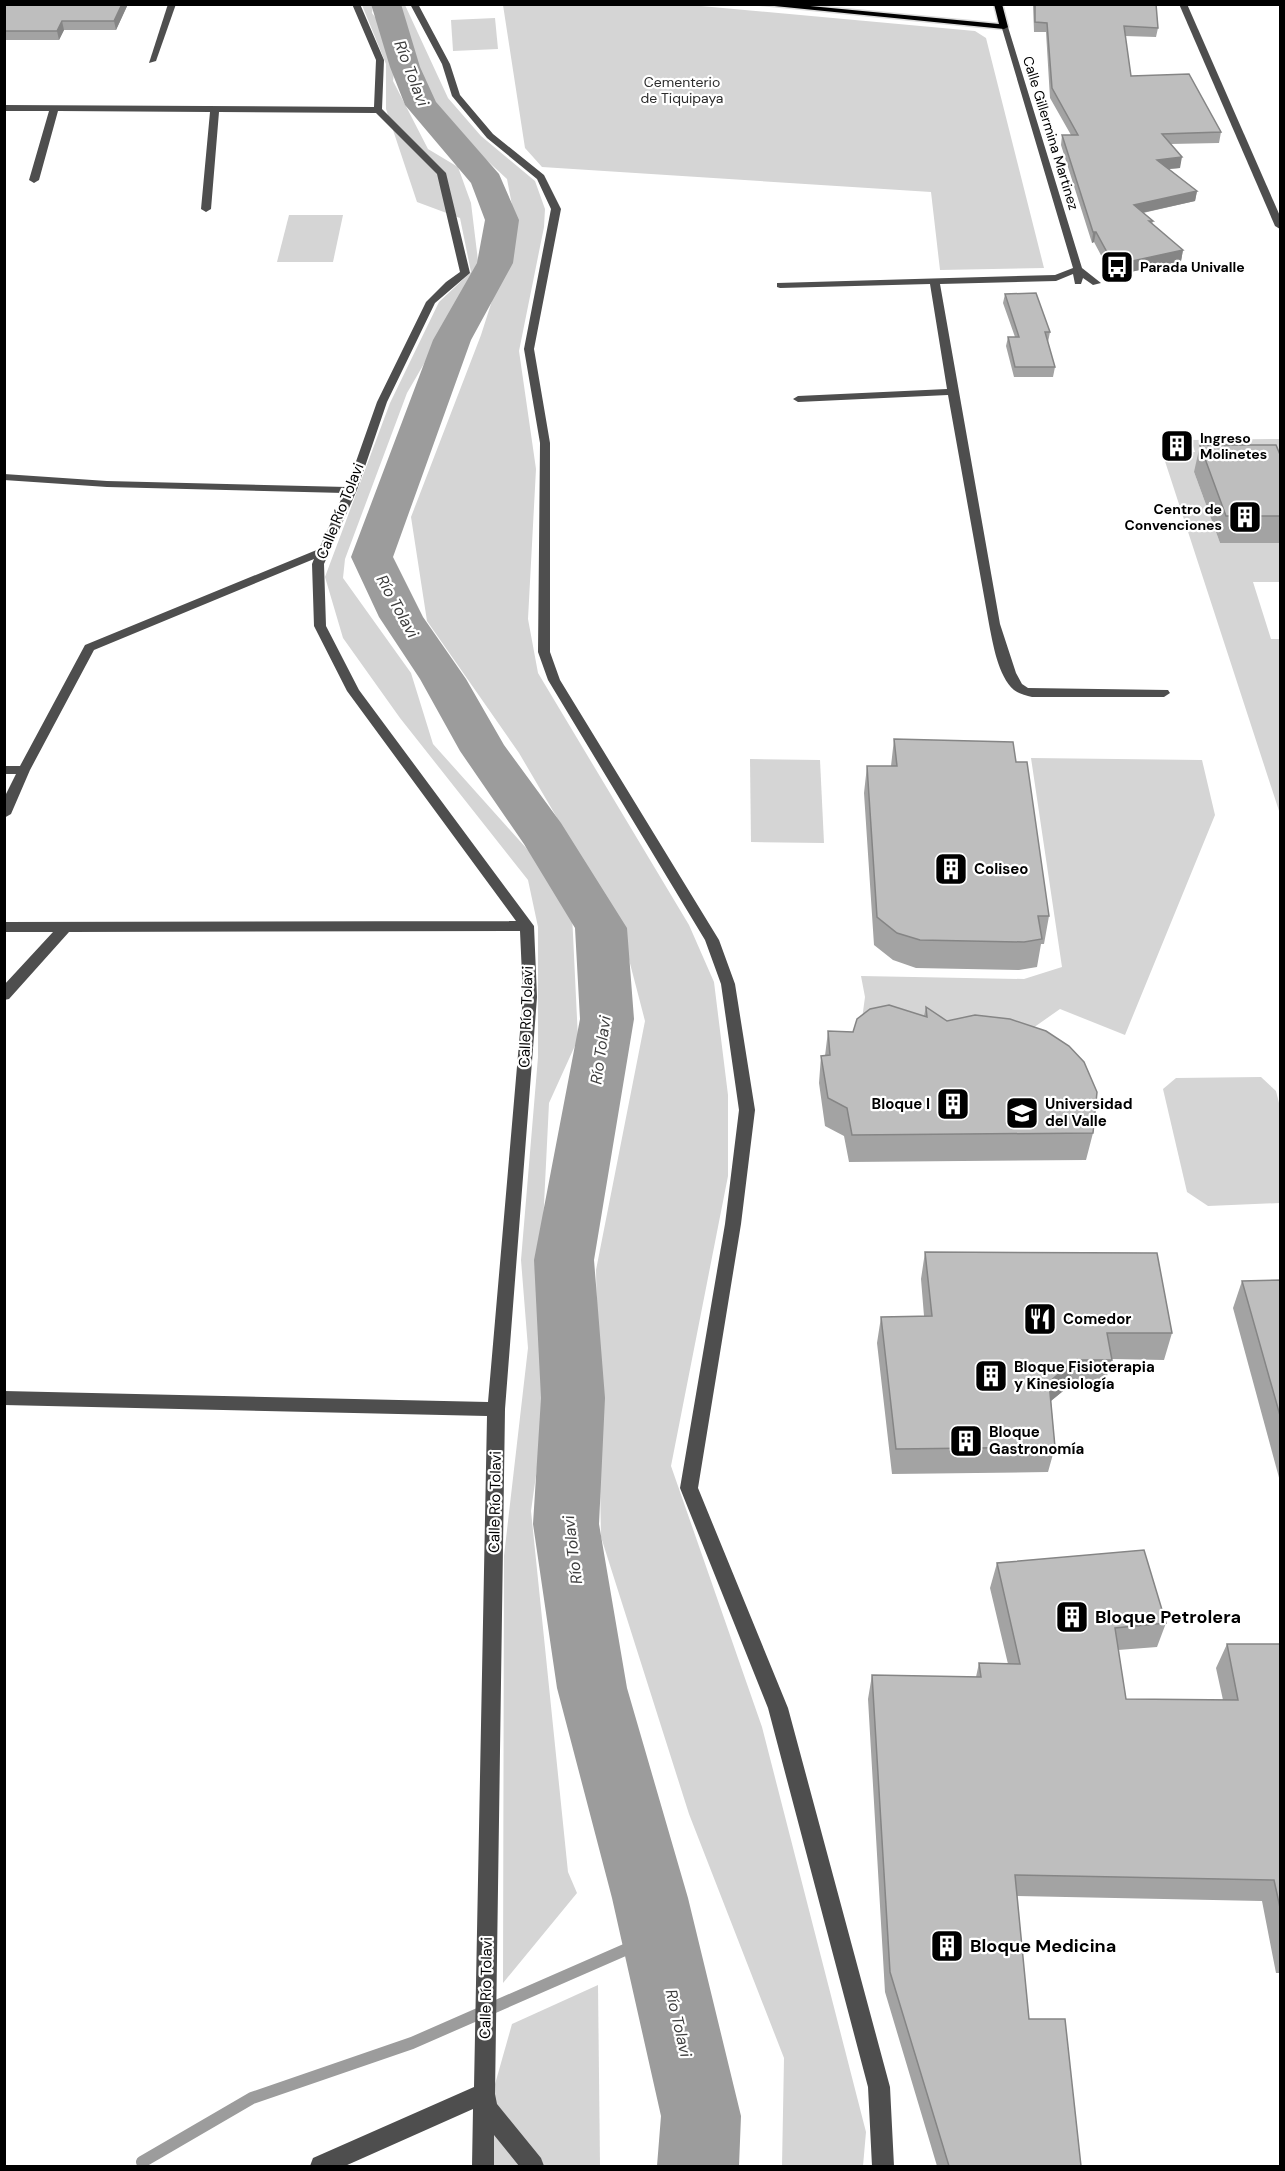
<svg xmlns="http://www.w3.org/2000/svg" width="1285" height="2171" viewBox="0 0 1285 2171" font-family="'DM Sans',sans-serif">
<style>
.green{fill:#d5d5d5}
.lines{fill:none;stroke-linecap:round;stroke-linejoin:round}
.stream{stroke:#9c9c9c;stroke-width:12}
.river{fill:#9c9c9c;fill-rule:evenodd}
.major-casing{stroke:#dbdbdb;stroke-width:3}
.minor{fill:#4e4e4e;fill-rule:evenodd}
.major{fill:#000;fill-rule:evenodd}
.wall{fill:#a3a3a3}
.shaded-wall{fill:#858585}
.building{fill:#bebebe;stroke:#858585;stroke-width:1.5}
.labels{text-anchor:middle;stroke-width:4.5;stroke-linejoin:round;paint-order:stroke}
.far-park-label{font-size:14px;fill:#2c2c2c;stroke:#fff}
.far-street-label{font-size:14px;fill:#000;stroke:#fff}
.far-poi-label{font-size:14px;font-weight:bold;fill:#000;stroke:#fff;text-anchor:start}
.street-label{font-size:15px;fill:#000;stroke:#fff}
.poi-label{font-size:15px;font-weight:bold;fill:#000;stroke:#fff;text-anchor:start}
.water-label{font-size:16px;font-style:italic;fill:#3d3d3d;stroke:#fff}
.near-poi-label{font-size:18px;font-weight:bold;fill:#000;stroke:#fff;text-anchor:start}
</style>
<rect width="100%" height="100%" fill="#fff"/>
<g class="green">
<polygon points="362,5 373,5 372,13 388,35 395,65 393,81 428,149 458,167 471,203 479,269 407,393 345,559 343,578 411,673 433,744 536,859 572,914 578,1039 549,1103 541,1265 551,1369 531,1511 568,1872 577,1893 503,1983 504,1556 528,1348 521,1260 538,1057 538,927 528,880 400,718 343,638 325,577 390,403 439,302 471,272 460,218 417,202 386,109 386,64"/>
<polygon points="393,5 405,5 448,98 481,136 535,181 545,209 544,227 519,351 536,469 528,619 538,673 689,925 714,982 728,1095 728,1176 671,1466 762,1727 866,2132 863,2166 782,2166 784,2058 689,1814 601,1537 596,1270 645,1021 620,925 519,753 427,621 411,517 481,335 516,226 507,179 427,105"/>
<polygon points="503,5 690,5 975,31 986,38 1044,268 940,270 931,192 542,167 525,148"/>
<polygon points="495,18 498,49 453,51 451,20"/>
<polygon points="289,215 343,215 333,262 277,262"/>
<polygon points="1280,439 1280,485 1194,472 1220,543 1280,543 1280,582 1253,582 1271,639 1280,639 1280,814 1162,452 1195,452 1191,440"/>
<polygon points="1031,758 1202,760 1215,815 1125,1035 1060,1009 1013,1042 862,1019 865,997 861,976 1024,979 1062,967"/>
<polygon points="750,759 820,760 824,843 751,842"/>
<polygon points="1261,1077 1276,1091 1280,1107 1280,1203 1208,1206 1187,1192 1163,1089 1176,1078"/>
<polygon points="598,1985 600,2166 490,2166 488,2109 512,2024"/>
</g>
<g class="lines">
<polyline class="stream" points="142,2162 252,2098 412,2043 659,1935"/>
<polygon class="river" points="371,4 401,4 420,67 436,102 499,174 519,220 513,263 471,340 393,557 423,617 466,679 504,745 561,823 627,928 634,1019 594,1260 605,1398 599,1524 627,1688 688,1898 741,2116 739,2166 657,2166 661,2116 612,1898 557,1688 533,1524 541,1398 534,1260 580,1019 575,928 524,844 460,751 420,679 379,617 351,557 433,340 477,263 485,220 471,183 405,105 390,67"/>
<g class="major-casing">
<polygon id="major" points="754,4 789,4 999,24 994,4 1002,4 1008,27 1004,29"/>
</g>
<g class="minor">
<polygon points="168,4 176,4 156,61 149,63"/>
<polygon points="352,4 360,4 384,60 382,109 446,173 470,273 435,303 387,402 357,490 324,564 326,626 359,690 534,926 537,997 505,1409 495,2094 497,2104 541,2158 544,2166 519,2166 494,2135 494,2166 472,2166 473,2109 345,2166 310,2166 313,2158 474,2087 487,1416 4,1405 4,1391 488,1402 523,997 520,931 69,932 9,999 4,1000 4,985 53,932 4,932 4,922 516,921 347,691 314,626 312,564 314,559 94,650 30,770 11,814 4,818 4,798 16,774 4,774 4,766 20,766 85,645 319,549 344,493 107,487 4,480 4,474 107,481 347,487 377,402 426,302 446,282 460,272 437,174 376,113 219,112 211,209 206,212 201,209 210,112 58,111 39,180 34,183 29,180 49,111 4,111 4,105 374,107 376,60"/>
<polygon points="410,4 418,4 450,64 460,95 493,134 544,175 561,209 534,349 550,443 550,652 560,680 719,940 735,984 755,1110 741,1224 698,1488 788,1708 890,2087 894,2166 872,2166 868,2087 768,1708 680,1488 725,1224 739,1110 721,984 705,940 548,680 538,652 540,443 524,349 551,209 537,179 487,138 452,96 442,64"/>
<polygon points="1179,4 1187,4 1280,216 1280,229 1275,226"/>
<path d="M1001,25L1008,27L1082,268L1101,283L1093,285L1083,278L1081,284H1075L1073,274L1056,281L940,284L1000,624L1016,673L1022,684L1028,688L1168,690L1170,693L1164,697H1032C1026,695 1019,694 1014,690C998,676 993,644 989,624L948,395L798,402L793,399L798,396L947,389L930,284L780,288L777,287V283L1055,275L1073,268Z"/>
</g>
<use href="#major" class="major"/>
</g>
<g class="wall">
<polygon points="4,4 128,4 116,30 64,30 59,40 4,40"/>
<polygon points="1033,4 1156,4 1158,28 1156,37 1125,36 1131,76 1221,132 1219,143 1170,144 1180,168 1169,169 1197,191 1195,201 1143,213 1153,221 1152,224 1183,250 1181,261 1112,276 1094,242 1092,243 1061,145 1062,135 1071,135 1050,98 1046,32 1034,32"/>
<polygon points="1005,294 1050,332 1048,342 1055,367 1053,377 1014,377 1006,346 1008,337 1015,337 1003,303"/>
<polygon points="1200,445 1281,457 1281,543 1220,543 1194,472"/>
<polygon points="894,739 1016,762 1049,916 1044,944 1041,944 1037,967 1019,970 916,968 893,960 874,945 864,793 867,766 891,766"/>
<polygon points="926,1007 1093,1133 1086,1160 849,1162 844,1136 825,1126 819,1083 821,1056 825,1056 828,1031 853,1032 924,1016"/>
<polygon points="925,1252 1172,1333 1164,1360 1112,1359 1104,1386 1068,1387 1051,1401 1055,1447 1048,1472 892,1474 877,1343 881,1317 924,1316 921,1279"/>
<polygon points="1281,1280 1281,1485 1233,1308 1242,1281"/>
<polygon points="997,1563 1166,1623 1157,1647 1118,1650 1126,1699 1223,1700 1216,1668 1227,1644 1281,1644 1281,1973 1276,1973 1262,1901 1017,1896 1029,2019 1081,2166 937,2166 885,1992 868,1699 872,1675 976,1677 979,1663 1008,1664 990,1588"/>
</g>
<g class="shaded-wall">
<polygon points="122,4 128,4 116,30 114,21"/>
<polygon points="62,21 64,30 59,40 57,31"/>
<polygon points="1182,157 1180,168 1156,170 1157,160"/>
<polygon points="1197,191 1195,201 1132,215 1134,205"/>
<polygon points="1093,232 1096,232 1094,242 1092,243"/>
<polygon points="1183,250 1181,261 1112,276 1114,265"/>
<polygon points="1075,1360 1068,1387 1042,1408 1049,1382"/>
</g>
<g class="building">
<polygon points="4,4 122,4 114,21 62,21 57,31 4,31"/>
<polygon points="1035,4 1156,4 1158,28 1124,26 1131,76 1189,74 1221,132 1162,134 1182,157 1157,160 1197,191 1134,205 1153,221 1149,221 1183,250 1114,265 1096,232 1093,232 1062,135 1078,135 1052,88 1047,23 1035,22"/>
<polygon points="1036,293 1050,332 1045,332 1055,367 1015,367 1008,337 1019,337 1005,294"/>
<polygon points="1200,445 1276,445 1281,457 1281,516 1226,516"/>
<polygon points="894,739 1013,742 1016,762 1027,762 1049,916 1038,916 1042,939 1024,942 920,940 897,933 877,917 867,766 897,766"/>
<polygon points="889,1005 927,1017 926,1007 947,1021 975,1015 1010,1019 1046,1031 1069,1046 1084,1062 1097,1092 1093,1133 852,1135 847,1108 828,1098 821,1056 830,1055 828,1031 853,1032 857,1019 870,1009"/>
<polygon points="925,1252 1157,1253 1172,1333 1107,1333 1112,1360 1075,1360 1049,1382 1055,1447 896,1449 881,1317 932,1316"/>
<polygon points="1281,1280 1281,1419 1242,1281"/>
<polygon points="1144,1550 1166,1623 1115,1628 1126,1699 1238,1700 1227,1644 1281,1644 1281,1912 1274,1880 1015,1875 1029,2019 1065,2019 1081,2166 949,2166 890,1972 872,1675 981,1677 979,1663 1020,1664 997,1563"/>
</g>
<defs>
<g id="bus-square" transform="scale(1.725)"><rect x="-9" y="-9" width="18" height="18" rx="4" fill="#000" stroke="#fff"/><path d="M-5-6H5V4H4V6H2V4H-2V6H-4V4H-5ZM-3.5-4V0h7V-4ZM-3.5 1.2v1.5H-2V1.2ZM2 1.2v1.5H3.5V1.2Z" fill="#fff"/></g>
<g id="building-square" transform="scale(1.725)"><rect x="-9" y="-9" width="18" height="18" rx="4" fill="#000" stroke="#fff"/><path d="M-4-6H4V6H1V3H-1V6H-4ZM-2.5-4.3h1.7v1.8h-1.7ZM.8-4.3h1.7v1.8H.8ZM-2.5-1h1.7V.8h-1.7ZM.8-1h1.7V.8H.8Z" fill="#fff"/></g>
<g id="university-square" transform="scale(1.725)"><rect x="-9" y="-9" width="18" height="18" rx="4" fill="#000" stroke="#fff"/><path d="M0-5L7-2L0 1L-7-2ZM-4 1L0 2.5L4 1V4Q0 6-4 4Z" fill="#fff"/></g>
<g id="restaurant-square" transform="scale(1.725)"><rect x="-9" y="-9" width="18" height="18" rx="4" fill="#000" stroke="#fff"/><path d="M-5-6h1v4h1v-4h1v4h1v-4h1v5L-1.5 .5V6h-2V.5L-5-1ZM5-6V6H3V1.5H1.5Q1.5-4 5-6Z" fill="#fff"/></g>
</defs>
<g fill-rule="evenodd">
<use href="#bus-square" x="1117" y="267"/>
<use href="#building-square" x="1177" y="446"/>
<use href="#building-square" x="1245" y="517"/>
<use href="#building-square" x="951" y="869"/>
<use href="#building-square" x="953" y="1104"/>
<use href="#university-square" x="1022" y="1113"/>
<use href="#restaurant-square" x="1040" y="1319"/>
<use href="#building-square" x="991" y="1376"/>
<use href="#building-square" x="966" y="1441"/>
<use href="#building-square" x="1072" y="1617"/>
<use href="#building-square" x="947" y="1946"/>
</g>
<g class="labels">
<g class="far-park-label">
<text x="682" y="87">Cementerio<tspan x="682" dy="16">de Tiquipaya</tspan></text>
</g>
<g class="far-street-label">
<text transform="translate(1051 133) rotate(73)" y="5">Calle Gillermina Martinez</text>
</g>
<g class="far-poi-label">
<text x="1140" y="272">Parada Univalle</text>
<text x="1200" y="443">Ingreso<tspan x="1200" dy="16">Molinetes</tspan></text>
<text x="1222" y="514" text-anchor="end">Centro de<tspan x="1222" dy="16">Convenciones</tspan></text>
</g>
<g class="street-label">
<text transform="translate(340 511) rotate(-68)" y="5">Calle Río Tolavi</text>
<text transform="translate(526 1017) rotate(-88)" y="5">Calle Río Tolavi</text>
<text transform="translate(495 1502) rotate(-89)" y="5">Calle Río Tolavi</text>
<text transform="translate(486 1988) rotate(-89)" y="5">Calle Río Tolavi</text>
</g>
<g class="poi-label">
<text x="974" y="874">Coliseo</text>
<text x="930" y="1109" text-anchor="end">Bloque I</text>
<text x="1045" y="1109">Universidad<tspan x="1045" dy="17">del Valle</tspan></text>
<text x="1063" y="1324">Comedor</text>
<text x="1014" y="1372">Bloque Fisioterapia<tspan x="1014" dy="17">y Kinesiología</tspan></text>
<text x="989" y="1437">Bloque<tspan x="989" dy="17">Gastronomía</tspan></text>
</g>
<g class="water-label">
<text transform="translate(412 73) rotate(69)" y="6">Río Tolavi</text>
<text transform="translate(398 606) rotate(61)" y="6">Río Tolavi</text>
<text transform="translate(600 1050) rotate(-82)" y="6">Río Tolavi</text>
<text transform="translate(572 1550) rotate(-97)" y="6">Río Tolavi</text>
<text transform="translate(679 2023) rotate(77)" y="6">Río Tolavi</text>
</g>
<g class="near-poi-label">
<text x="1095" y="1623">Bloque Petrolera</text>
<text x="970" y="1952">Bloque Medicina</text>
</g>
</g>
<rect width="1285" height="2171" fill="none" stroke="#000000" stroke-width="12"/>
</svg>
